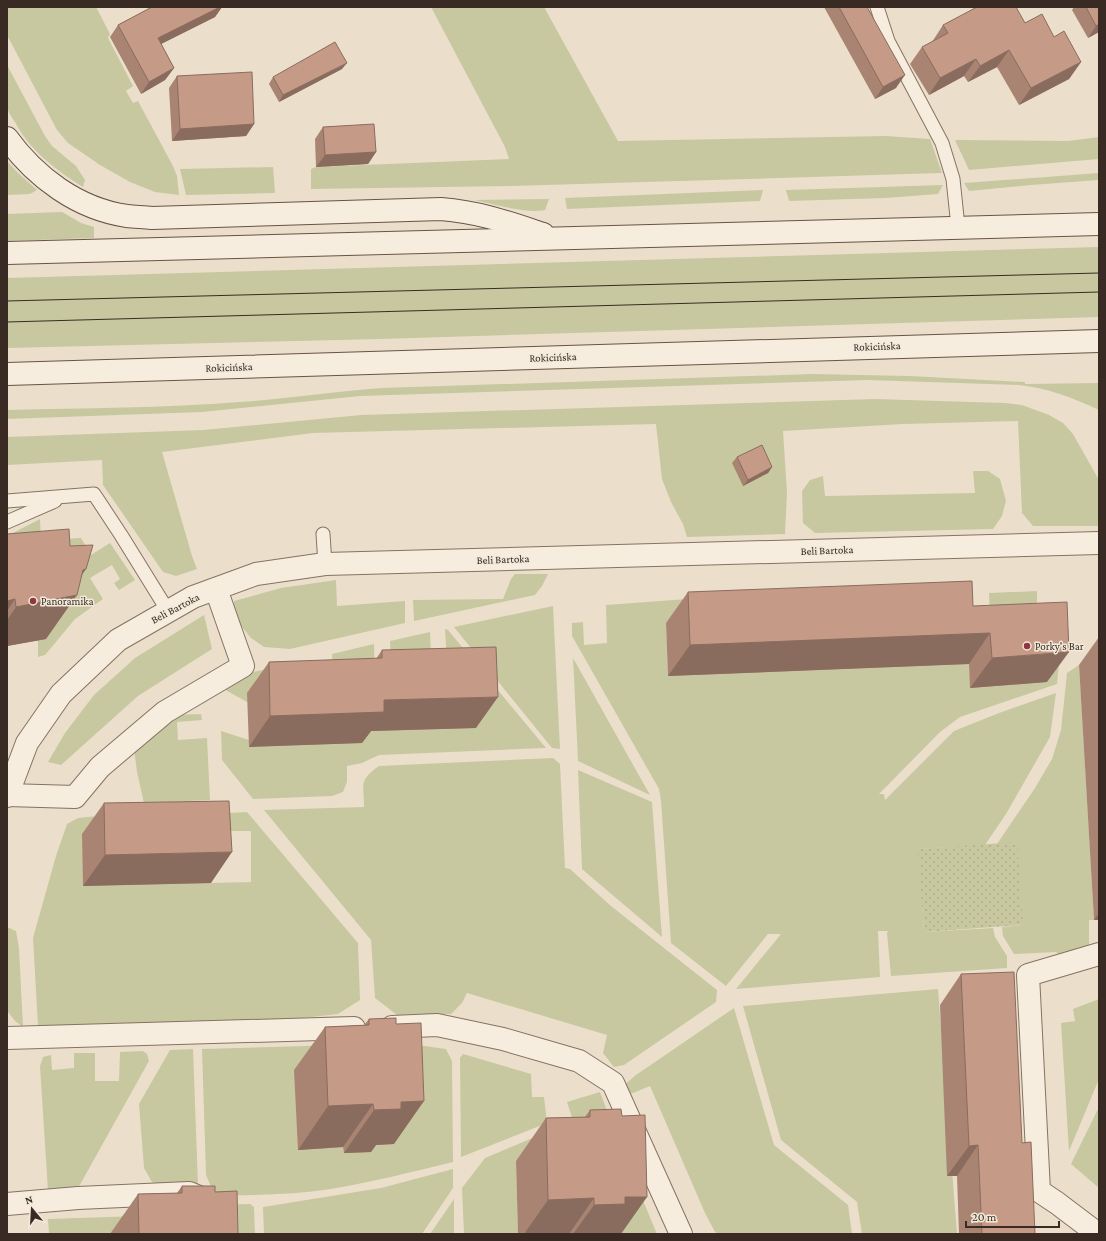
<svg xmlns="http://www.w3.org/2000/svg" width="1106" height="1241" viewBox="0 0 1106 1241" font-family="'Crimson Pro',serif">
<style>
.green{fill:#c7c8a0}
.park{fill:url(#park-dots)}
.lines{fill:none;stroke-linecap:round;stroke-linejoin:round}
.service-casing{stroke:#867261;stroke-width:15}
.minor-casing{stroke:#867261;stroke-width:24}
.secondary-casing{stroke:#695344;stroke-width:24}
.service{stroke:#f6edde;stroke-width:13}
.minor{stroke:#f6edde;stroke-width:22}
.secondary{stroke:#f6edde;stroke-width:22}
.tram{stroke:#392b23;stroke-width:1}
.wall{fill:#a98473}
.shaded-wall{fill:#8a6c5e}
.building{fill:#c59a86;stroke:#8a6c5e}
.poi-dot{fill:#8f3740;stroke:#f3eadb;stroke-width:1.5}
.labels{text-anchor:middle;stroke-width:3;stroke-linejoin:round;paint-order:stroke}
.street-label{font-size:11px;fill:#392b23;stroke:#f3eadb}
.poi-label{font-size:11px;fill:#392b23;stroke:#f3eadb;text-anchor:start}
</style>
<defs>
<pattern id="park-dots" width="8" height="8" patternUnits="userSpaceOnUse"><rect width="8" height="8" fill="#c7c8a0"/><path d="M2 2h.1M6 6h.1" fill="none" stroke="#acac8a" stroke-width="1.8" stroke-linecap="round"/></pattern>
</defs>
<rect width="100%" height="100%" fill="#ebdfcc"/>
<g class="green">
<polygon points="7,7 96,7 110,34 108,38 133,86 126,91 133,103 138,101 173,166 177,176 179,195 155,192 130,182 100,165 68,143 57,130 7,35"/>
<polygon points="431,7 544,7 618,141 886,136 930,139 942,173 512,186 311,189 311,169 316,167 509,159 505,147"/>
<path d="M7,65L45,136L52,146L76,166L85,180L83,187C56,170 30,151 15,122C12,118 9,113 7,108C5,101 7,75 7,65Z"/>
<polygon points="1099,137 1099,159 969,170 955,140 1068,141"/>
<polygon points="7,161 17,172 37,190 30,194 7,195"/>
<polygon points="273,167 275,193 186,195 180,169"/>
<polygon points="1099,173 1099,180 1031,185 969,191 964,183"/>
<polygon points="943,185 938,194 886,198 789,201 786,190"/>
<polygon points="763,190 760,201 567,209 565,198"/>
<path d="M549,199L545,210C527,214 493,204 474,200Z"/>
<polygon points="62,212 81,223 94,227 94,238 7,241 7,214"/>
<polygon points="1099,247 1099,317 381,339 7,348 7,278"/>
<path d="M812,374L910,376L1025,382V384L1099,383V410C1073,398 1048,388 1019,385L867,380L360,396L202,412L7,419V410C85,408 163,408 240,402C288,399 335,391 382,388Z"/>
<polygon points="875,399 1005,403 1022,405 1049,415 1063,423 1073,434 1099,480 1099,526 1033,526 1022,513 1018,421 903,424 783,431 787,492 785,534 687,537 683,524 671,502 662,479 656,424 313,433 162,452 192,556 197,569 176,576 163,572 103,485 102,460 7,465 7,437 203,430 361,415"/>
<polygon points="973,471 988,471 1000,479 1006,501 1002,516 993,529 815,533 803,523 802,491 810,480 823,476 825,496 975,493"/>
<polygon points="40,519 41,540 81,538 91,555 110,543 135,580 119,590 114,583 120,579 112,565 90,578 103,599 75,619 45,655 38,657 38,640 47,638 48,634 7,536"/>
<polygon points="515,574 548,574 542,586 535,595 414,621 413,600 503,599 511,579"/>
<polygon points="336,580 337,606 405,601 405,623 290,649 264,647 251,638 238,622 233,609 234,601 281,588"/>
<polygon points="1037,591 1037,619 990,621 989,593"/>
<polygon points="687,599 666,623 668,676 969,664 971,688 1047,682 1059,663 1057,684 960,717 940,732 879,794 884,794 885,800 954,731 999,713 1056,693 1050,737 1006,814 985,845 919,849 924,932 993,928 995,937 1007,956 1007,968 891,976 887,933 888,931 878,931 880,977 736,989 781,934 768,934 726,986 671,943 661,801 659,789 572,636 572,623 583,622 584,645 607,643 606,605"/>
<polygon points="553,606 560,749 552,748 454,627"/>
<polygon points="204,615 212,649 138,696 61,765 48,762 65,733 94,695 135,658"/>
<polygon points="445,629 448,630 546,748 379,755 362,763 347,766 347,782 343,792 332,796 253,799 222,760 221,731 249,740 249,747 362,743 362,731 476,728 448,679"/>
<polygon points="430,632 432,679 392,680 390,641"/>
<polygon points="374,644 375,681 334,690 332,654"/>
<polygon points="573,658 650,795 578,761"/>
<polygon points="1079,665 1094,920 1089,920 1089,951 1064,959 1056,952 1014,954 1003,936 1002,927 1023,925 997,844 1035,788 1052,759 1061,730 1067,673"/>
<polygon points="273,668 247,702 222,688 247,673"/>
<polygon points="201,714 202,720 177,722 178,740 207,738 210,800 144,803 137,772 134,749 174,715"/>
<path d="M553,758L560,764L565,868L570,869L611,906L717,990L716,1002L624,1065L614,1067L603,1053L607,1035L467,993L462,1003L451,1014L397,1015L375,998L371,940L264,810L364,807C364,784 358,781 379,766Z"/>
<polygon points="578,770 652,802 662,937 582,869"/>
<polygon points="247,812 358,943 360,1000 338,1014 303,1018 38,1026 33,938 56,856 67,824 78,818 108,815 84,886 251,882 251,831 228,831 228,813"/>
<polygon points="7,927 16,931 19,948 23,1027 15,1021 8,1012 7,994"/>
<polygon points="938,989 957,1234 862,1234 857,1202 781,1140 743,1006"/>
<polygon points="1099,999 1099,1079 1069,1151 1061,1023 1075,1021 1073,1009"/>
<polygon points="734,1008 774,1145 848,1205 852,1234 719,1234 715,1232 705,1213 650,1086 628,1095 623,1086 636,1075"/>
<path d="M403,1043L446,1049L452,1061L453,1162C412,1172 372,1182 331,1189C293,1195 254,1195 215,1196L206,1175L202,1049L339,1045L298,1149L343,1147L344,1153L371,1145L394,1144Z"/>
<polygon points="193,1049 198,1186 162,1188 152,1182 144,1168 139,1104 170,1050"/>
<polygon points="143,1051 147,1054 149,1061 77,1190 48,1191 40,1066 43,1057 51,1055 52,1070 74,1068 74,1053 95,1053 95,1081 119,1081 120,1052"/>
<polygon points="463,1054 531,1074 532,1097 544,1097 547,1123 461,1157 460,1058"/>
<polygon points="600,1092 612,1124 577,1133 567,1102"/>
<polygon points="1099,1107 1099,1188 1071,1164"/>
<polygon points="547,1132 516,1161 518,1234 464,1234 462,1188 485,1158"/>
<polygon points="620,1145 657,1234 617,1234"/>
<polygon points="453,1169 453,1188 422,1234 264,1234 263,1207 381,1188"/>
<polygon points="454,1199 454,1234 430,1234"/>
<polygon points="250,1204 254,1207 255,1234 223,1234 171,1206"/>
<polygon points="138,1216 141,1234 49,1234 48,1219"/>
</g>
<polygon class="park" points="1017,842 1023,925 924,932 918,849"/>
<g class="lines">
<g class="service-casing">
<g id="service">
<polyline points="877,7 888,41 942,143 953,179 958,227"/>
<polyline points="7,501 94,494 121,535 168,611"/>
<polyline points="7,522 55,501"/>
<polyline points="323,534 325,564"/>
</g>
</g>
<g class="minor-casing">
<g id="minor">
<polyline points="7,795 75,797 100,767 165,712 243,666 216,589"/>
<polyline points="7,796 27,743 61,694 118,640 193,597 256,574 325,564 1099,543"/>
<polyline points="392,1027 437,1025 503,1039 579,1061 613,1083 681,1234"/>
<polyline points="7,1038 354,1028"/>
<polyline points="7,1204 78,1198 189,1193 204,1199"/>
<polyline points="1098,1234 1057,1203 1039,1191 1028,975 1099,954"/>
</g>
</g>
<g class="secondary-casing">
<g id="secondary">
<path d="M7,138C35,177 78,209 127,216C135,217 143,217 152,218L441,209C479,212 507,222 543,234"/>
<polyline points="7,253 1099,224"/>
<polyline points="7,374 1099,341"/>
</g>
</g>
<use href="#service" class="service"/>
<use href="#minor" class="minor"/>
<use href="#secondary" class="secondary"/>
<g class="tram">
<polyline points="7,301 1099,273"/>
<polyline points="7,322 1099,292"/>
</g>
</g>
<g class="wall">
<polygon points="152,7 222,7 215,17 161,44 174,68 165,80 141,94 110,37 118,25"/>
<polygon points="824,7 867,7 896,88 875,99"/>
<polygon points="1074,7 1099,7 1099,32 1088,38 1072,10"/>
<polygon points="1025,23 1054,37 1081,62 1069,79 1019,105 997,67 968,82 964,76 929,95 910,64 922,47 932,42 943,25"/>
<polygon points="342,69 279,102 269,84 273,77"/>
<polygon points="177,76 254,124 246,136 172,141 169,88"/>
<polygon points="323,127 376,152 368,164 316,167 315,139"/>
<polygon points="737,457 772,467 768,473 743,486 732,463"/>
<polygon points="7,534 70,546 82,576 46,639 7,646"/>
<polygon points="688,592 973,606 1047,682 970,688 969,664 668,676 666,623"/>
<polygon points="1099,637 1099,920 1094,920 1079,665"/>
<polygon points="382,650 476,728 371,731 362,743 249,747 247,693 269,662 376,659"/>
<polygon points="104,803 211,883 83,886 82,834"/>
<polygon points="961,974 1022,1143 1035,1234 959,1234 957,1176 947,1176 940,1005"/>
<polygon points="369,1019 394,1144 376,1145 371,1152 344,1153 343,1147 298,1150 294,1070 325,1027 364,1025"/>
<polygon points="590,1110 621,1234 518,1234 516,1161 546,1118 585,1117"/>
<polygon points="182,1186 215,1192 238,1234 110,1234 138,1194 177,1193"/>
</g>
<g class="shaded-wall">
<polygon points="220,7 222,7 215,17 149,50 158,38"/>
<polygon points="1099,24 1099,32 1088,38 1096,26"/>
<polygon points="1009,50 997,67 968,82 980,66"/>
<polygon points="976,59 964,76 929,95 940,78"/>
<polygon points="1081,62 1069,79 1019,105 1031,88"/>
<polygon points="347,63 342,69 279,102 283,95"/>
<polygon points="174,68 165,80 141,94 149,82"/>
<polygon points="905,75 896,88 875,99 883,87"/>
<polygon points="254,124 246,136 172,141 180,129"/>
<polygon points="376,152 368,164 316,167 325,155"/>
<polygon points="772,467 768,473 743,486 748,480"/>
<polygon points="86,569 67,597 77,595 46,639 7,646 7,620 16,607 83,570"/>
<polygon points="15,599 7,611 7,601"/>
<polygon points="990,633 969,664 668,676 690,645"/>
<polygon points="1069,652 1047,682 970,688 992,658"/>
<polygon points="498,697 476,728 371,731 362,743 249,747 270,716 384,700"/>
<polygon points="232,852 211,883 83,886 105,855"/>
<polygon points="1099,913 1099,920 1094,920"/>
<polygon points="424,1101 394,1144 376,1145 371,1152 344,1153 374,1110 401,1102"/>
<polygon points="373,1104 343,1147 298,1150 328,1106"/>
<polygon points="978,1145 957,1176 947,1176 969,1146"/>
<polygon points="625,1197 647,1197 621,1234 573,1234 594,1205"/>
<polygon points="594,1198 569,1234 524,1234 548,1200"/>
</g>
<g class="building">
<polygon points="152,7 220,7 158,38 174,68 149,82 118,25"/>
<polygon points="839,7 867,7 905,75 883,87"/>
<polygon points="977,7 1016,7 1025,23 1042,14 1054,37 1064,31 1081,62 1031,88 1009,50 980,66 976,59 940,78 922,47 948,33 943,25"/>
<polygon points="1086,7 1099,7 1099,24 1096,26"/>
<polygon points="335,42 347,63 283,95 273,77"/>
<polygon points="252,72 254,124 180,129 177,76"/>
<polygon points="374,124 376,152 325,155 323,127"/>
<polygon points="762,445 772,467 748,480 737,457"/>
<polygon points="69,529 70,546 93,545 86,569 83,570 77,595 16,607 15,599 7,601 7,534"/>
<polygon points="972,581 973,606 1067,602 1069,652 992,658 990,633 690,645 688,592"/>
<polygon points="496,647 498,697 384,700 384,712 270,716 269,662 382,658 382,650"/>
<polygon points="229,801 232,852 105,855 104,803"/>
<polygon points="1014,972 1022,1143 1031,1142 1035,1234 982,1234 978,1145 969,1146 961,974"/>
<polygon points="396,1018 396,1024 421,1023 424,1101 401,1102 401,1109 374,1110 373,1104 328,1106 325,1027 369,1025 369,1019"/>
<polygon points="621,1109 622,1116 645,1115 647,1197 625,1197 625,1204 594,1205 594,1198 548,1200 546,1118 590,1117 590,1110"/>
<polygon points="182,1186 215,1186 215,1192 237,1191 238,1234 139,1234 138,1194 182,1193"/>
</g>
<g class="poi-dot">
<circle cx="33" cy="601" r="4"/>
<circle cx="1027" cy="646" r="4"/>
</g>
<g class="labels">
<g class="street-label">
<text transform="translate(877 346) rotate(-2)" y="4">Rokicińska</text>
<text transform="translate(553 357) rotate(-2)" y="4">Rokicińska</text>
<text transform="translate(229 367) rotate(-2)" y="4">Rokicińska</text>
<text transform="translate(827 550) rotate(-2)" y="4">Beli Bartoka</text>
<text transform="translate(503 559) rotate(-2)" y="4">Beli Bartoka</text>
<text transform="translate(175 608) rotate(-28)" y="4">Beli Bartoka</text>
</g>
<g class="poi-label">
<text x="41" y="605">Panoramika</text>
<text x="1035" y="650">Porky's Bar</text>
</g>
</g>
<rect width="1106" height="1241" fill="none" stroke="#392b23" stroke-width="16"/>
<g transform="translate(32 1209) rotate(342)" stroke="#f3eadb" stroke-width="3" paint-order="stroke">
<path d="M0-3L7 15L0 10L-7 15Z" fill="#392b23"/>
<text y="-6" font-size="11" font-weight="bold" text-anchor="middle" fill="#392b23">N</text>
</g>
<path d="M966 1221v6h93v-6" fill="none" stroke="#392b23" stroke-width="2"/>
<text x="972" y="1221" font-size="12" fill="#392b23" stroke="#f3eadb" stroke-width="3" paint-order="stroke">20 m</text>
</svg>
